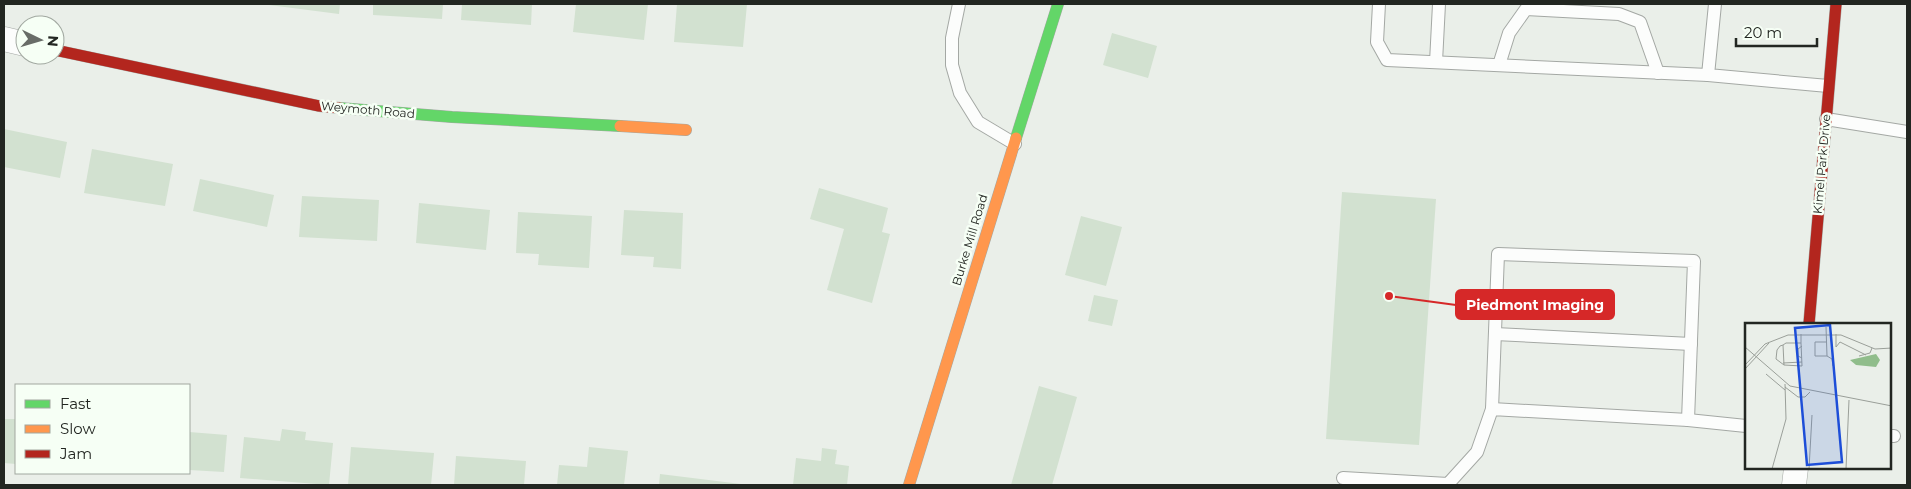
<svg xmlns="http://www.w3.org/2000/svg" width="1911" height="489" viewBox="0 0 1911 489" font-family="Montserrat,sans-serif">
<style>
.building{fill:#d2e1d0}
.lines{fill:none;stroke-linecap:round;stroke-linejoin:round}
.lane-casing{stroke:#a4a8a4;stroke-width:14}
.street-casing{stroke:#a4a8a4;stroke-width:25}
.fast-casing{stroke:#a4a8a4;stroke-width:12}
.slow-casing{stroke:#a4a8a4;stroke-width:12}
.jam-casing{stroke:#a4a8a4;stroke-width:12}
.lane{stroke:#fcfdfc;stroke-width:12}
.street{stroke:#fcfdfc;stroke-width:24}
.fast{stroke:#63d668;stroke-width:11}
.slow{stroke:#ff974d;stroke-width:11}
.jam{stroke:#b3261e;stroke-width:11}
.labels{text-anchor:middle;stroke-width:5;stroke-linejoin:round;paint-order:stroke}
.street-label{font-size:12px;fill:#222621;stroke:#f6fff5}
.inset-road{fill:none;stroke:#9a9f99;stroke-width:1}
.view{fill:#1d4ed8;fill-opacity:0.15;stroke:#1d4ed8;stroke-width:2.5}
.inset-edge{fill:none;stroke:#222621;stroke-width:2.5}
.leader{fill:none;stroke:#d62828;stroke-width:2}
.callout-dot{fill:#d62828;stroke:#f6fff5;stroke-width:2}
.callout{fill:#d62828;stroke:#d62828;stroke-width:2}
.callout-label{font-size:14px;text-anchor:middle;font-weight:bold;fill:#fff}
</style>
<rect width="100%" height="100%" fill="#eaefe9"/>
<g class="building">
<polygon points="269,4 340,4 339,14 269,5"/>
<polygon points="373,4 443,4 442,19 373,15"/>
<polygon points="462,4 532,4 531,25 461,20"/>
<polygon points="576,4 648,4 644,40 573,32"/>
<polygon points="677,4 747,4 743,47 674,42"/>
<polygon points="1112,33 1157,46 1148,78 1103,65"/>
<polygon points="4,129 67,142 60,178 4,167"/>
<polygon points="92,149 173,164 165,206 84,193"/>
<polygon points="200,179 274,195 267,227 193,211"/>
<polygon points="819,188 888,208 882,232 890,234 872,303 827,290 844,229 810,219"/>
<polygon points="1342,192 1436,199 1419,445 1326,439"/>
<polygon points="302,196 379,200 377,241 299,237"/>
<polygon points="419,203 490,210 486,250 416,243"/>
<polygon points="624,210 683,213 681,269 653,267 654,257 621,255"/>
<polygon points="518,212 592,216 589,268 538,265 539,254 516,253"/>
<polygon points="1081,216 1122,227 1106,286 1065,275"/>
<polygon points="1094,295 1118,300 1112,326 1088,321"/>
<polygon points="1039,386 1077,397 1052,485 1011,485"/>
<polygon points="4,419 16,419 16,464 4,463"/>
<polygon points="282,429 306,432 305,440 333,443 329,485 240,478 244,437 280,441"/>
<polygon points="189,432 227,435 224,472 189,470"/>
<polygon points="351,447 434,453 431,485 348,485"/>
<polygon points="589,447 628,451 624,485 557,485 559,465 587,467"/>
<polygon points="822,448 837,450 835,464 849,466 847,485 793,485 796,458 821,461"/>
<polygon points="456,456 526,461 524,485 454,485"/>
<polygon points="660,474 741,484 741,485 659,485"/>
</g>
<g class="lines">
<g class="lane-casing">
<g id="lane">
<polyline points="959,4 952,38 952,65 960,93 978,122 1015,144"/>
<polyline points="1379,4 1377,42 1387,60 1708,75"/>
<polyline points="1715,4 1708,75 1828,86"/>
<polyline points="1436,62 1439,4"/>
<polyline points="1499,65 1509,33 1526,9 1619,14 1640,22 1658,73"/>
<polyline points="1826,119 1907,132"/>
<polyline points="1495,334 1691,344"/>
<polyline points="1492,409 1498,254 1694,261 1688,420"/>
<polyline points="1890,436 1894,436"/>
<polyline points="1343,478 1448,484 1477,452 1492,409 1688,420 1746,426"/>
</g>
</g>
<g class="street-casing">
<g id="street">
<polyline points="4,39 25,44"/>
<polyline points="1794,485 1796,468"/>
</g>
</g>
<g class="fast-casing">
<g id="fast">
<polyline points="340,108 452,117 620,126"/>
<polyline points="1016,138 1058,4"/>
</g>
</g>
<g class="slow-casing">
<g id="slow">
<polyline points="620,126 686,130"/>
<polyline points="909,485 1016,138"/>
</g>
</g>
<g class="jam-casing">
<g id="jam">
<polyline points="55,50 319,106 340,108"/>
<polyline points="1809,324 1836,4"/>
</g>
</g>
<use href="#lane" class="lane"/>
<use href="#street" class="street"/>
<use href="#fast" class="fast"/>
<use href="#slow" class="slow"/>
<use href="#jam" class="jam"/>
</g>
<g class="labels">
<g class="street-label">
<text transform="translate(368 110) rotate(5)" y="4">Weymoth Road</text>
<text transform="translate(1822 164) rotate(-85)" y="4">Kimel Park Drive</text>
<text transform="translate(970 240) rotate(-73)" y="4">Burke Mill Road</text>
</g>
</g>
<g transform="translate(1745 323)">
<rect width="146" height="146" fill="#eaefe9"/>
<path d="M131,31L135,37L131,44L111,42L105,37Z" fill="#90bd8b"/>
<path class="inset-road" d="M81,4L82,33L87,36L88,43M91,11V24L95,19L121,32M81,19H70V33H82M38,22L39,42L31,36L32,27L35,23L38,22L41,20H56V11M57,23L53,26V33L57,35M0,24L45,63L147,83M114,33L125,30L127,25M38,40L57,39M0,42L20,21L43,12H96L130,26L147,25M39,42L57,43L56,20M0,46L24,20M21,51L40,67M40,64L53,74H60L65,69M27,146L41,96L40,61M64,146L67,92M101,146L104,77"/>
<path class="view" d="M85,2L97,139L62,142L50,5Z"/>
<rect width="146" height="146" class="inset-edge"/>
</g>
<path class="leader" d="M1389 296L1456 305"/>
<circle class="callout-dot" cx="1389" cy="296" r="5"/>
<rect class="callout" x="1456" y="290" width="158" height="29" rx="5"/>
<g class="callout-label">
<text x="1535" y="310">Piedmont Imaging</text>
</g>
<rect width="1911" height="489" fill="none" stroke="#222621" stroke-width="10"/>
<rect x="15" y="384" width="175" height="90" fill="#f6fff5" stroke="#a1a8a0"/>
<rect x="25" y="400" width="25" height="8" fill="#63d668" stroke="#a1a8a0"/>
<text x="60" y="409" font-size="15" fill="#222621">Fast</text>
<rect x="25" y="425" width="25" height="8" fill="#ff974d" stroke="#a1a8a0"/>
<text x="60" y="434" font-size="15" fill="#222621">Slow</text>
<rect x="25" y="450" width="25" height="8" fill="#b3261e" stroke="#a1a8a0"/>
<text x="60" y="459" font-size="15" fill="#222621">Jam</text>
<g transform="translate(40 40) rotate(95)"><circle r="24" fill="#f6fff5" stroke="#a1a8a0"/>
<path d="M0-4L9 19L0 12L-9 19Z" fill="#686c67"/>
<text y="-8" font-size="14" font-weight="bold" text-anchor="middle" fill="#222621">N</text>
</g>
<path d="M1736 38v8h81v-8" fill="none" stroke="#222621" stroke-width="2.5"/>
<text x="1744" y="38" font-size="15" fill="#222621" stroke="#f6fff5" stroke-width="4" paint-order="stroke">20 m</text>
</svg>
